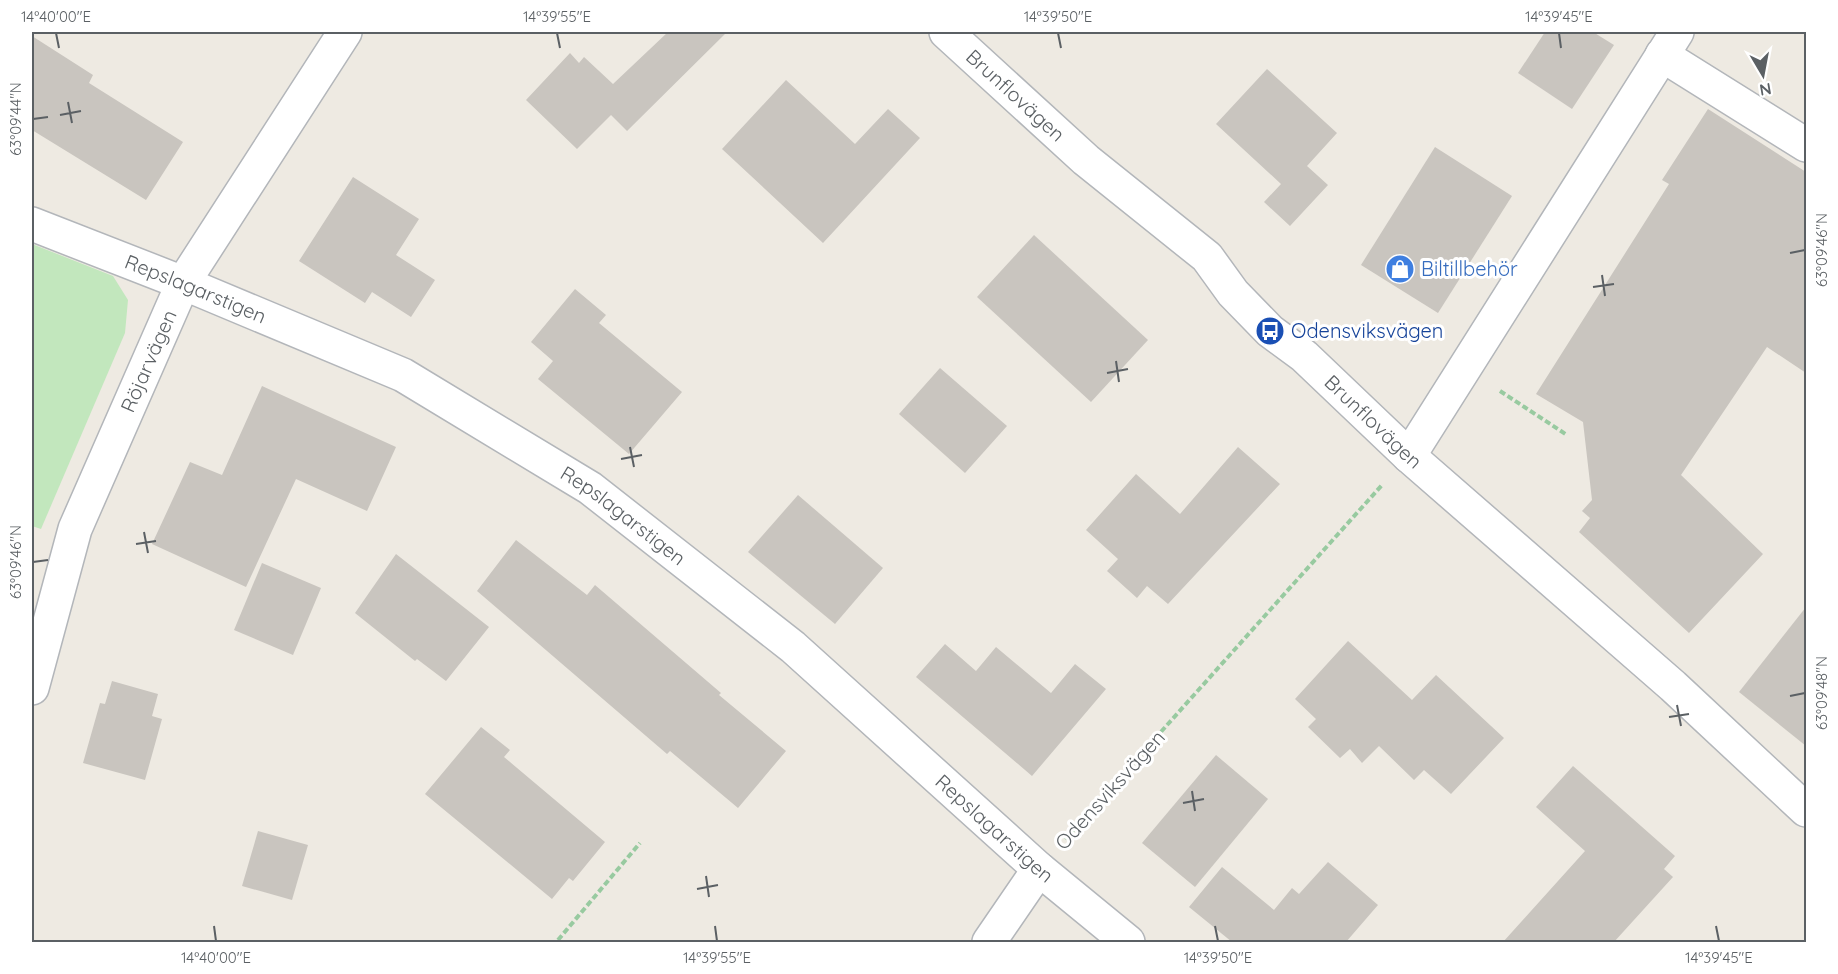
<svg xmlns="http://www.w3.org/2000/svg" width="1838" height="974" viewBox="0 0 1838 974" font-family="Quicksand,sans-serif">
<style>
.green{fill:#c2e7bd}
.building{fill:#c9c5bf}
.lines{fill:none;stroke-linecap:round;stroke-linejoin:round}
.minor-casing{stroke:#b3b6ba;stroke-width:36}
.path{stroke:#98caa0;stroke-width:4;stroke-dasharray:6 3;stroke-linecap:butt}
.minor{stroke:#fff;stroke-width:33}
.ticks{fill:none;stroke:#5b6064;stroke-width:2}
.labels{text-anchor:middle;stroke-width:6;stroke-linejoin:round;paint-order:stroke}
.street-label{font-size:20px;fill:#5b6064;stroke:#fff}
.shop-label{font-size:20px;fill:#366cbe;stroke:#fff;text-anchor:start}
.transit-label{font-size:20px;fill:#164399;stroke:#fff;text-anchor:start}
.neatline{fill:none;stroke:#5b6064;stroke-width:2}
.ticks-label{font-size:15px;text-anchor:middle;fill:#5b6064}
</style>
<rect width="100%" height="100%" fill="#eeeae2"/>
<polygon class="green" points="32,244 113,276 128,300 125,333 41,529 32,526"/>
<g class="building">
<polygon points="668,32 727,32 627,131 611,115 577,149 526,100 570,53 579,63 584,57 613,84"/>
<polygon points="1545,32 1593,32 1614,45 1572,109 1518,73"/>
<polygon points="32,36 93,75 89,83 183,142 146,200 32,130"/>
<polygon points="1267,69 1337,133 1307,166 1328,185 1290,226 1264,202 1281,184 1216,124"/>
<polygon points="786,80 855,144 888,109 920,138 823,243 722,149"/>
<polygon points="1708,109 1806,172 1806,373 1767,347 1681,475 1763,554 1689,633 1579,532 1590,518 1582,511 1592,500 1583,422 1536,394 1669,184 1662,180"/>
<polygon points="1435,147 1512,196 1438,313 1361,265"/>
<polygon points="353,177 419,219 396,255 435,280 411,317 372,292 365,303 299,261"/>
<polygon points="1034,235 1148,340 1091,402 977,297"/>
<polygon points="575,289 606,315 599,323 682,392 629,454 538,379 553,361 531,342"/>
<polygon points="940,368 1007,426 965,473 899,414"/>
<polygon points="262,386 396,447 367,511 296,479 246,587 152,544 190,462 222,475"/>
<polygon points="1238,447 1280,484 1168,604 1147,586 1137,598 1107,571 1118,559 1086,530 1136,474 1180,514"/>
<polygon points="798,495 883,568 835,624 748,552"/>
<polygon points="516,540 587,595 595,585 721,693 719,695 786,751 738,808 670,751 667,754 477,591"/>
<polygon points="396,554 489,627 446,681 417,659 415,661 355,613"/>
<polygon points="262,563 321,588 293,655 234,630"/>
<polygon points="1806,607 1806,746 1739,692"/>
<polygon points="1348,641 1412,700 1436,675 1504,738 1451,794 1424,770 1414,780 1379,746 1362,763 1350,749 1340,758 1308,727 1316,719 1295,699"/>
<polygon points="945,644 976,671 996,647 1051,693 1075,664 1106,689 1032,776 916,677"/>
<polygon points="112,681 158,694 152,716 162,719 145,780 83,763 100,703 105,704"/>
<polygon points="481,727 510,750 504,757 605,842 573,881 569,878 552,899 425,794"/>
<polygon points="1216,755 1268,799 1195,887 1142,843"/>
<polygon points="1573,766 1675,856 1664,869 1673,877 1614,942 1503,942 1585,851 1536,807"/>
<polygon points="258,831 308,845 292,900 242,886"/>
<polygon points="1328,862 1378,905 1346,942 1232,942 1189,907 1222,867 1274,910 1292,888 1299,894"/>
</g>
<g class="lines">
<g class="minor-casing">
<g id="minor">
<path id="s1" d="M946,32L1086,160L1207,257L1233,293L1270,331L1304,356L1409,456L1673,686L1806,810"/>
<polyline points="1662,55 1806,145"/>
<path id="s2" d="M32,224L183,283L403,375L590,488L793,647L1039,869L1128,942"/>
<polyline points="1409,456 1677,32"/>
<path id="s3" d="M32,688L75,529L183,283L345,32"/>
<polyline points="989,942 1039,869"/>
</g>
</g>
<g class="path">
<polyline points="1500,391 1567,435"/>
<polyline points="1065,839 1382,485"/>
<polyline points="558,940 640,843"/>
</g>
<use href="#minor" class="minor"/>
</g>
<path class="ticks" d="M56,33L59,48M557,33L560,48M1058,33L1061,48M1559,33L1561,48M68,102L72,123M60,115L81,111M33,119L48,117M1790,253L1805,250M1602,275L1605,296M1593,287L1614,284M1116,361L1119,382M1107,373L1128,369M630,447L634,467M621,459L642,455M144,532L148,553M136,544L156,541M33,562L48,560M1790,696L1805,693M1677,705L1681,726M1669,717L1689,714M1192,791L1195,811M1183,803L1204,799M706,876L709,897M697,889L718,885M214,926L216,941M715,926L717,941M1215,926L1218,941M1716,926L1719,941"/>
<defs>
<g id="shop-disc" transform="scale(1.5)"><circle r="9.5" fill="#3f7fe0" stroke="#fff"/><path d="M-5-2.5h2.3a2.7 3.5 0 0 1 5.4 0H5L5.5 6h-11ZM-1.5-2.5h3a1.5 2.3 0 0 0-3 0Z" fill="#fff"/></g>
<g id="bus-disc" transform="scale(1.5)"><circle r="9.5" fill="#1a4fb4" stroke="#fff"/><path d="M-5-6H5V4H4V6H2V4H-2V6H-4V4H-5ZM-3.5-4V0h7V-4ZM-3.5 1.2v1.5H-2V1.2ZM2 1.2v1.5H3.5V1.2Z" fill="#fff"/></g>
</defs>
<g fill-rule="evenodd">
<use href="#shop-disc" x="1400" y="269"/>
<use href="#bus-disc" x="1270" y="331"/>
</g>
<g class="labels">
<g class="street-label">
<text dy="7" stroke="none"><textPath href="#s1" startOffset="94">Brunflovägen</textPath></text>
<text dy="7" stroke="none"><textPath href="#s2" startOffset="176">Repslagarstigen</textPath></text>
<text dy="7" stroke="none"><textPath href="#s3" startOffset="348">Röjarvägen</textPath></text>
<text dy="7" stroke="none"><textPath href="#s1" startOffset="580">Brunflovägen</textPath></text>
<text dy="7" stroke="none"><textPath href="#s2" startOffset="662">Repslagarstigen</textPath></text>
<text transform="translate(1110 790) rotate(-48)" y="7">Odensviksvägen</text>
<text dy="7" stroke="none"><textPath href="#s2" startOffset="1148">Repslagarstigen</textPath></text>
</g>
<g class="shop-label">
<text x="1421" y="276">Biltillbehör</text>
</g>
<g class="transit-label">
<text x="1291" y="338">Odensviksvägen</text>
</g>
</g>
<rect width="1838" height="974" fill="none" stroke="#ffffff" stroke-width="66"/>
<g transform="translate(1763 75) rotate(170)" stroke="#ffffff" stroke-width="4.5" paint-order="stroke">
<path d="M0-4.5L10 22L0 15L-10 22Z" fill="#5b6064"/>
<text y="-9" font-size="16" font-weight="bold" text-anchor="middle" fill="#5b6064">N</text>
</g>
<rect x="33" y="33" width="1772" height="908" class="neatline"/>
<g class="ticks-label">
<text x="56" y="22">14°40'00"E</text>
<text x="557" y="22">14°39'55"E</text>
<text x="1058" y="22">14°39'50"E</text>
<text x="1559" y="22">14°39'45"E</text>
<text transform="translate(16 119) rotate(-90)" y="5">63°09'44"N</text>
<text transform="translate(1822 250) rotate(-90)" y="5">63°09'46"N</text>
<text transform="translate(16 562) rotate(-90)" y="5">63°09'46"N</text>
<text transform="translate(1822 693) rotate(-90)" y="5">63°09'48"N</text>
<text x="216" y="963">14°40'00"E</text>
<text x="717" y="963">14°39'55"E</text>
<text x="1218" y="963">14°39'50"E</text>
<text x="1719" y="963">14°39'45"E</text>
</g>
</svg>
